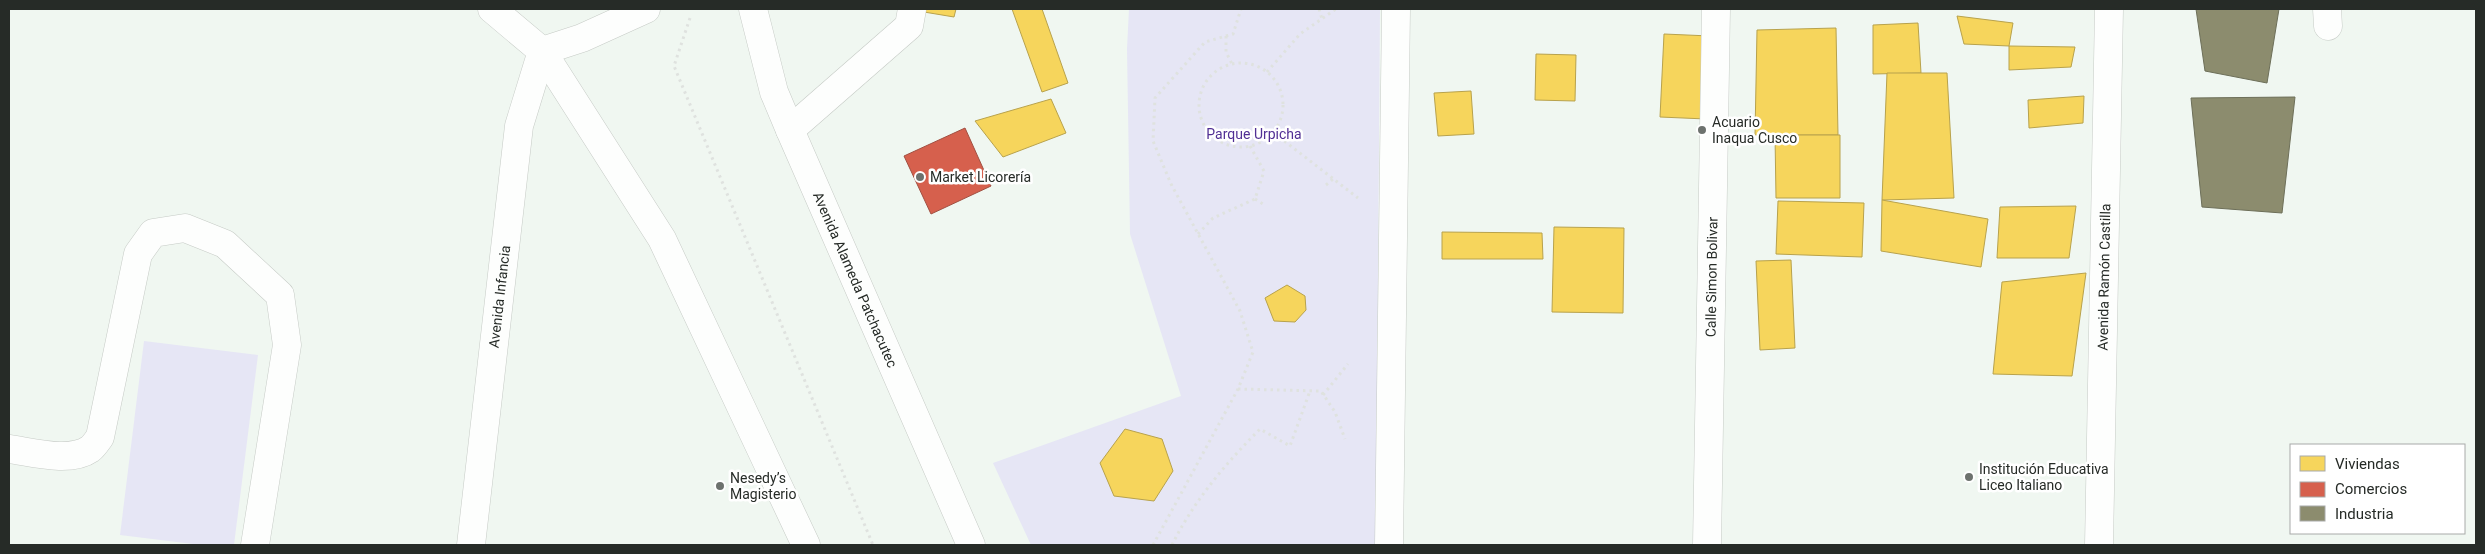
<svg xmlns="http://www.w3.org/2000/svg" width="2485" height="554" viewBox="0 0 2485 554" font-family="Roboto,sans-serif">
<style>
.green{fill:#e6e6f5}
.homes{fill:#f6d55c;stroke:#b8a24c}
.shops{fill:#d6604d;stroke:#a15042}
.industry{fill:#8c8c6e;stroke:#6d6f59}
.lines{fill:none;stroke-linecap:round;stroke-linejoin:round}
.minor-casing{stroke:#c6cbc6;stroke-width:29}
.major-casing{stroke:#c6cbc6;stroke-width:29}
.highway-casing{stroke:#c6cbc6;stroke-width:29}
.path{stroke:#dfe2df;stroke-width:3;stroke-dasharray:2.5 4;stroke-linecap:butt}
.minor{stroke:#fdfefd;stroke-width:28}
.major{stroke:#fdfefd;stroke-width:28}
.highway{stroke:#fdfefd;stroke-width:28}
.poi-dot{fill:#6d726e;stroke:#fff;stroke-width:2}
.labels{text-anchor:middle;stroke-width:5;stroke-linejoin:round;paint-order:stroke}
.poi-label{font-size:14px;fill:#262b27;stroke:#fff;text-anchor:start}
.park-label{font-size:14px;fill:#512f94;stroke:#fff}
.street-label{font-size:14px;fill:#262b27;stroke:#fff}
</style>
<rect width="100%" height="100%" fill="#f0f7f1"/>
<g class="green">
<polygon points="1129,9 1380,9 1376,545 1031,545 993,463 1181,396 1130,234 1127,49"/>
<polygon points="144,341 258,355 234,545 201,545 120,535"/>
</g>
<g class="homes">
<polygon points="919,9 956,9 954,17 918,11"/>
<polygon points="1012,9 1042,9 1068,83 1042,92"/>
<polygon points="1957,16 2013,23 2009,46 1964,44"/>
<polygon points="1918,23 1921,73 1873,74 1873,25"/>
<polygon points="1836,28 1838,135 1755,135 1757,30"/>
<polygon points="1664,34 1710,36 1706,119 1660,117"/>
<polygon points="2009,46 2075,47 2071,67 2009,70"/>
<polygon points="1536,54 1576,55 1575,101 1535,100"/>
<polygon points="1887,73 1947,73 1954,198 1882,200"/>
<polygon points="1471,91 1474,134 1438,136 1434,93"/>
<polygon points="2084,96 2083,123 2029,128 2028,100"/>
<polygon points="1051,99 1066,133 1003,157 975,121"/>
<polygon points="1775,135 1840,135 1840,198 1776,198"/>
<polygon points="1882,200 1988,219 1981,267 1881,251"/>
<polygon points="1778,201 1864,203 1862,257 1776,254"/>
<polygon points="2076,206 2069,258 1997,258 2000,207"/>
<polygon points="1554,227 1624,228 1623,313 1552,312"/>
<polygon points="1442,232 1542,233 1543,259 1442,259"/>
<polygon points="1791,260 1795,348 1760,350 1756,261"/>
<polygon points="2086,273 2072,376 1993,374 2002,282"/>
<polygon points="1287,285 1305,296 1306,310 1295,322 1274,321 1265,298"/>
<polygon points="1125,429 1162,439 1173,471 1154,501 1114,496 1100,463"/>
</g>
<polygon class="shops" points="965,128 991,186 931,214 904,156"/>
<g class="industry">
<polygon points="2196,9 2279,9 2267,83 2205,71"/>
<polygon points="2295,97 2282,213 2202,207 2191,98"/>
</g>
<g class="lines">
<g class="minor-casing">
<g id="minor">
<polyline points="2327,9 2328,26"/>
<polyline points="790,130 909,26 912,9"/>
<path d="M9,449C32,452 70,463 90,449C94,446 97,441 100,437L138,254L153,233L185,228L225,244L280,295L287,345L255,545"/>
<polyline points="1389,545 1396,9"/>
<path id="s1" d="M1707,545L1716,9"/>
<path id="s2" d="M2099,545L2109,9"/>
</g>
</g>
<g class="major-casing">
<g id="major">
<path id="s3" d="M471,545L519,126L542,51"/>
</g>
</g>
<g class="highway-casing">
<g id="highway">
<polyline points="492,9 542,51 662,239 806,545"/>
<path id="s4" d="M753,9L774,92L790,130L971,545"/>
<polyline points="542,51 582,38 646,9"/>
</g>
</g>
<g class="path">
<polyline points="1319,9 1322,19"/>
<polyline points="690,18 674,66 873,545"/>
<polyline points="1226,36 1226,52 1232,64"/>
<circle cx="1241" cy="105" r="42"/>
<polyline points="1267,72 1300,34 1336,9"/>
<polyline points="1274,133 1358,198"/>
<polyline points="1326,185 1333,179"/>
<polyline points="1255,199 1263,204"/>
<polyline points="1198,234 1213,218 1255,199 1264,171 1250,146"/>
<polyline points="1238,389 1321,391 1335,412 1345,439"/>
<polyline points="1323,395 1348,364"/>
<polyline points="1153,545 1238,389 1253,352 1240,311 1171,184 1153,141 1155,98 1205,42 1233,34 1241,9"/>
<path d="M1172,545C1193,502 1226,463 1260,429L1290,446L1310,391"/>
</g>
<use href="#minor" class="minor"/>
<use href="#major" class="major"/>
<use href="#highway" class="highway"/>
</g>
<g class="poi-dot">
<circle cx="1702" cy="130" r="5"/>
<circle cx="920" cy="177" r="5"/>
<circle cx="1969" cy="477" r="5"/>
<circle cx="720" cy="486" r="5"/>
</g>
<g class="labels">
<g class="poi-label">
<text x="1712" y="127">Acuario<tspan x="1712" dy="16">Inaqua Cusco</tspan></text>
<text x="930" y="182">Market Licorería</text>
<text x="1979" y="474">Institución Educativa<tspan x="1979" dy="16">Liceo Italiano</tspan></text>
<text x="730" y="483">Nesedy’s<tspan x="730" dy="16">Magisterio</tspan></text>
</g>
<g class="park-label">
<text x="1254" y="139">Parque Urpicha</text>
</g>
<g class="street-label">
<text dy="5" stroke="none"><textPath href="#s1" startOffset="268">Calle Simon Bolivar</textPath></text>
<text dy="5" stroke="none"><textPath href="#s2" startOffset="268">Avenida Ramón Castilla</textPath></text>
<text dy="5" stroke="none"><textPath href="#s4" startOffset="290">Avenida Alameda Patchacutec</textPath></text>
<text dy="5" stroke="none"><textPath href="#s3" startOffset="250">Avenida Infancia</textPath></text>
</g>
</g>
<rect width="2485" height="554" fill="none" stroke="#262b27" stroke-width="20"/>
<rect x="2290" y="444" width="175" height="90" fill="#ffffff" stroke="#a8aaa9"/>
<rect x="2300" y="456" width="25" height="15" fill="#f6d55c" stroke="#a8aaa9"/>
<text x="2335" y="469" font-size="15" fill="#262b27">Viviendas</text>
<rect x="2300" y="482" width="25" height="15" fill="#d6604d" stroke="#a8aaa9"/>
<text x="2335" y="494" font-size="15" fill="#262b27">Comercios</text>
<rect x="2300" y="506" width="25" height="15" fill="#8c8c6e" stroke="#a8aaa9"/>
<text x="2335" y="519" font-size="15" fill="#262b27">Industria</text>
</svg>
